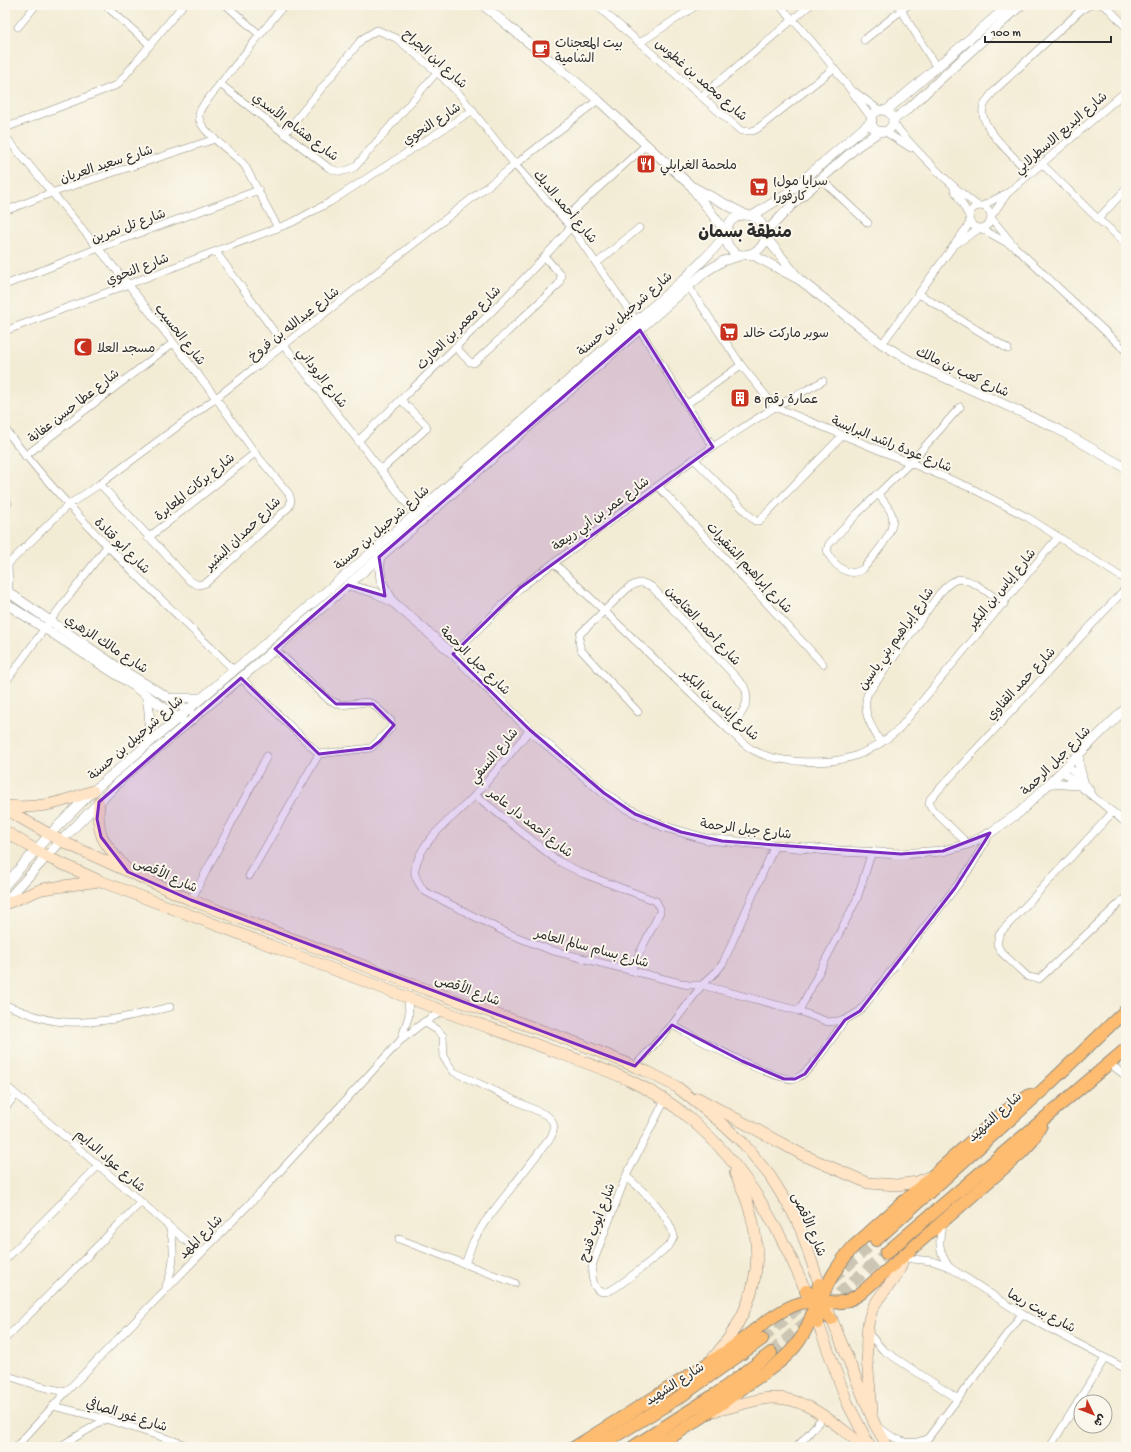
<svg xmlns="http://www.w3.org/2000/svg" width="1131" height="1452" viewBox="0 0 1131 1452" font-family="'Gochi Hand','Playpen Sans Arabic',sans-serif">
<style>
.lines{fill:none;stroke-linecap:round;stroke-linejoin:round}
.trunk-tunnel{stroke:#cbc5b3;stroke-width:12;stroke-dasharray:12 6;stroke-linecap:butt}
.minor-casing{stroke:#8f8c80;stroke-width:8}
.tertiary-casing{stroke:#8f8c80;stroke-width:10}
.secondary-casing{stroke:#8f8c80;stroke-width:12}
.trunk-casing{stroke:#8f8c80;stroke-width:14}
.minor{stroke:#fff;stroke-width:7}
.tertiary{stroke:#fff;stroke-width:9}
.secondary{stroke:#ffe4c6;stroke-width:11}
.trunk{stroke:#febc70;stroke-width:12}
.marked{fill:#7b2cbf;fill-opacity:0.2;stroke:#7b2cbf;stroke-width:3;stroke-linejoin:round}
.labels{text-anchor:middle;stroke-width:4;stroke-linejoin:round;paint-order:stroke}
.poi-label{font-size:13px;fill:#2b2b2b;stroke:#fbf7ec;text-anchor:start}
.street-label{font-size:13px;fill:#2b2b2b;stroke:#fbf7ec}
.district-label{font-size:17px;font-weight:bold;fill:#2b2b2b;stroke:#fbf7ec}
</style>
<rect width="100%" height="100%" fill="#fbf7ec"/>
<filter id="ink" filterUnits="userSpaceOnUse"><feTurbulence type="fractalNoise" baseFrequency=".025" numOctaves="2"/><feDisplacementMap in="SourceGraphic" scale="8" xChannelSelector="R" yChannelSelector="G"/><feConvolveMatrix kernelMatrix="1 2 1 2 8 2 1 2 1" color-interpolation-filters="sRGB"/></filter>
<filter id="wash" filterUnits="userSpaceOnUse"><feTurbulence type="fractalNoise" baseFrequency=".012" numOctaves="4" result="noise"/><feDisplacementMap in="SourceGraphic" scale="16" xChannelSelector="R" yChannelSelector="G"/><feGaussianBlur stdDeviation="0.9" result="paint"/><feColorMatrix in="noise" values="0 0 0 0 0 0 0 0 0 0 0 0 0 0 0 0 0 1.4 0 .05"/><feComposite in="paint" operator="in"/></filter>
<g filter="url(#wash)">
<rect width="100%" height="100%" fill="#f3ecd5"/>
</g>
<g filter="url(#ink)">
<g class="lines">
<g class="trunk-tunnel">
<polyline points="832,1279 876,1240"/>
<polyline points="762,1339 804,1302"/>
<polyline points="771,1353 886,1253"/>
</g>
<g class="minor-casing">
<g id="minor">
<polyline points="105,5 149,44"/>
<polyline points="226,5 260,35"/>
<polyline points="596,5 741,131 752,131 757,129 833,69"/>
<path d="M779,5C813,40 844,80 872,119"/>
<polyline points="898,5 937,68"/>
<polyline points="1102,5 1109,9 1126,27"/>
<polyline points="18,27 36,5"/>
<polyline points="864,40 908,5"/>
<polyline points="641,42 697,5"/>
<path d="M220,84L329,168C339,173 345,172 355,167L437,72"/>
<polyline points="855,92 879,110"/>
<polyline points="702,96 810,5"/>
<path d="M893,123C919,154 946,182 978,206"/>
<polyline points="5,128 117,85 183,5"/>
<polyline points="884,131 911,148"/>
<polyline points="285,133 362,39 377,30 396,38 437,72 460,95 515,165 571,227 635,319"/>
<polyline points="5,136 128,284 216,398 255,453 289,494 291,501 289,507 206,583 198,585 190,581 100,484"/>
<polyline points="1042,164 1098,219 1126,243"/>
<path d="M1030,174C1018,160 979,128 983,109C984,101 992,94 997,88L1081,10L1090,5"/>
<polyline points="821,179 868,223"/>
<polyline points="954,189 969,216"/>
<circle cx="980" cy="217" r="11"/>
<polyline points="982,206 1009,192 1126,91"/>
<polyline points="5,211 51,193 215,139"/>
<polyline points="992,215 1007,194"/>
<polyline points="564,219 646,145"/>
<polyline points="992,219 1015,247 1126,351"/>
<polyline points="1098,219 1126,189"/>
<path d="M278,228L245,166C235,153 197,131 199,115C199,111 202,107 204,104L284,5"/>
<polyline points="982,229 1011,245"/>
<polyline points="956,244 979,229"/>
<polyline points="216,252 284,345 415,514"/>
<polyline points="597,263 639,228"/>
<polyline points="5,285 96,249 259,190"/>
<polyline points="689,287 741,365 775,407 971,488 1027,517 1126,580"/>
<polyline points="919,294 1008,349"/>
<polyline points="640,330 713,447"/>
<polyline points="5,331 293,222 330,202 473,110"/>
<polyline points="882,344 970,223"/>
<polyline points="455,347 470,362 474,363 559,284 561,275 545,257"/>
<polyline points="687,404 741,365"/>
<path d="M5,429C72,517 154,592 233,669"/>
<path d="M358,441C430,371 505,303 571,227"/>
<polyline points="25,456 173,343"/>
<polyline points="694,459 755,521 759,521 842,436"/>
<polyline points="381,470 427,428 426,425 401,400"/>
<polyline points="658,486 823,664"/>
<path d="M878,494C883,500 889,507 892,515C897,532 873,556 863,569C848,579 832,564 827,550L829,544L858,513L910,463L960,407"/>
<polyline points="5,506 8,503"/>
<polyline points="148,538 255,453"/>
<path d="M554,563L729,730C736,737 744,745 753,750C777,764 829,765 855,756C871,750 885,741 898,730L1058,537"/>
<polyline points="5,567 68,505 100,484 216,398 598,100"/>
<polyline points="453,654 520,588 694,459 775,407 823,381"/>
<polyline points="241,678 319,754 371,748 391,728 391,721 373,704 367,702 341,705 329,700 275,649"/>
<polyline points="5,683 50,621 107,546"/>
<path d="M638,712L581,650L579,643L580,634L628,588C638,582 642,581 652,587L744,686C753,704 739,716 729,730"/>
<path d="M530,730C512,751 495,773 476,794C457,816 421,837 415,869C413,876 420,885 424,891L507,933L550,950L688,985H702L717,971L723,963L775,845"/>
<path d="M881,743C872,727 862,714 867,695L939,594C944,589 949,582 956,580C969,575 993,597 1004,604"/>
<polyline points="1068,766 1088,787 1093,796"/>
<path d="M1063,772C1083,790 1105,805 1126,823"/>
<polyline points="475,795 558,861 584,874 656,901 660,909 660,912 631,970"/>
<polyline points="1113,812 1002,931 999,935 997,944 1001,952 1028,977 1039,979 1126,897"/>
<polyline points="968,844 931,808 929,804 930,799 1126,588"/>
<polyline points="249,876 319,754"/>
<polyline points="191,900 267,756"/>
<path d="M5,1005C21,1010 38,1019 55,1021C94,1026 132,1016 170,1007"/>
<polyline points="799,1011 857,899 872,851"/>
<path d="M424,1022L437,1030L443,1036L444,1058L454,1072L544,1114C554,1119 556,1128 551,1137L484,1223L473,1242L465,1264"/>
<path d="M672,1025C691,1035 781,1086 797,1078C812,1071 834,1035 845,1020"/>
<polyline points="402,1037 409,1015 408,997"/>
<polyline points="1109,1063 1126,1076"/>
<polyline points="635,1066 672,1025 702,985 799,1011 828,1022 845,1020 860,1011 955,888 971,867 990,833"/>
<polyline points="5,1085 200,1253"/>
<polyline points="5,1108 16,1095"/>
<path d="M626,1176C644,1192 667,1211 674,1236C673,1238 672,1242 670,1244C664,1251 620,1286 611,1290C593,1299 590,1275 593,1263L626,1176L665,1100"/>
<path d="M943,1223C938,1241 938,1251 949,1267"/>
<polyline points="399,1239 515,1283"/>
<polyline points="903,1258 932,1261 949,1267 1022,1314 1126,1369"/>
<polyline points="5,1260 99,1165"/>
<path d="M166,1286C175,1266 175,1246 169,1226"/>
<polyline points="867,1332 883,1350 958,1399"/>
<polyline points="5,1339 141,1202"/>
<polyline points="5,1375 39,1386 66,1392"/>
<polyline points="53,1406 106,1419 193,1447"/>
<path d="M880,1428C895,1440 910,1448 928,1438L1022,1314"/>
<polyline points="16,1447 66,1392 259,1194 400,1041 424,1022 443,1011"/>
<polyline points="59,1447 106,1419"/>
<polyline points="797,1447 824,1416"/>
<polyline points="1050,1447 1105,1358"/>
</g>
</g>
<g class="tertiary-casing">
<g id="tertiary">
<polyline points="483,5 598,100 691,186 746,215"/>
<circle cx="882" cy="121" r="11"/>
<polyline points="886,111 1009,5"/>
<polyline points="893,120 908,109 1021,5"/>
<polyline points="693,189 725,231"/>
<polyline points="752,216 784,196 872,121"/>
<polyline points="765,233 792,205 858,146 880,131"/>
<polyline points="765,236 799,279"/>
<polyline points="751,254 800,280 882,344 919,366 1054,427 1126,468"/>
<polyline points="379,557 381,581 392,600"/>
<polyline points="7,564 8,592"/>
<polyline points="348,585 376,593 394,603 453,654 530,730 604,793 624,807 665,827 706,839 839,851 901,854 943,851 968,844 990,833 1020,812 1126,708"/>
<polyline points="5,590 116,666 190,711"/>
<polyline points="5,603 128,682 182,721"/>
<polyline points="172,698 200,698"/>
<path d="M146,745C150,727 151,713 146,695"/>
<polyline points="1079,755 1079,766 1083,781"/>
<polyline points="1051,783 1077,785"/>
<path d="M5,885L50,834L93,791L356,566L683,280C694,269 718,247 725,234C727,229 727,225 731,221C735,217 740,215 745,215C751,215 758,218 761,223C781,249 729,274 725,234"/>
<polyline points="5,902 61,841 124,777 275,649 705,272 723,261 743,255"/>
</g>
</g>
<g class="secondary-casing">
<g id="secondary">
<path d="M99,802C95,837 106,845 127,870"/>
<path d="M5,806C43,809 58,803 93,791"/>
<polyline points="5,809 61,841 191,900 417,986 585,1046 648,1072 677,1087 719,1121 743,1143 770,1176 792,1211 801,1230 822,1292"/>
<path d="M5,831L47,857L100,881C216,924 330,969 446,1012C484,1026 522,1039 559,1053C606,1070 651,1085 689,1118C747,1166 781,1231 809,1299"/>
<polyline points="5,904 42,889 99,881"/>
<polyline points="698,1098 803,1155 868,1183 897,1185 917,1182 931,1176"/>
<polyline points="828,1310 875,1425 888,1447"/>
<polyline points="815,1315 847,1402 870,1447"/>
<path d="M713,1358C764,1300 769,1241 735,1173"/>
<path d="M712,1411C729,1409 745,1402 762,1399C804,1392 834,1424 865,1447"/>
<path d="M872,1411C870,1381 861,1338 872,1310C880,1291 900,1279 903,1258"/>
</g>
</g>
<g class="trunk-casing">
<g id="trunk">
<polyline points="876,1240 1045,1088 1126,1010"/>
<polyline points="886,1253 1126,1049"/>
<path d="M806,1291C824,1305 842,1307 861,1293L1021,1153L1032,1141L1041,1125"/>
<path d="M818,1323C818,1294 835,1268 853,1247L1004,1112L1030,1095"/>
<path d="M575,1447C626,1415 677,1384 727,1351C748,1337 782,1304 807,1302C817,1302 824,1312 831,1319"/>
<polyline points="597,1447 681,1396 762,1339"/>
<polyline points="633,1447 716,1394 771,1353"/>
<path d="M654,1447C687,1428 718,1407 748,1384C767,1371 786,1360 799,1341C811,1324 816,1304 819,1284"/>
</g>
</g>
<use href="#minor" class="minor"/>
<use href="#tertiary" class="tertiary"/>
<use href="#secondary" class="secondary"/>
<use href="#trunk" class="trunk"/>
</g>
</g>
<path class="marked" d="M640,330L713,447L520,588L453,654L530,730L604,793L635,814L681,832L722,841L901,854L943,851L990,833L955,888L860,1011L845,1020L805,1074L795,1079H784L742,1061L672,1025L635,1066L191,900L128,872L101,837L97,819L99,802L241,678L319,754L371,748L380,741L394,725L373,704H336L275,649L348,585L385,596L379,557Z"/>
<defs>
<g id="cafe-square" transform="scale(1)"><rect x="-9" y="-9" width="18" height="18" rx="4" fill="#c8321e" stroke="#fbf7ec"/><path d="M-5.5-4.5H6V0H3Q3 3.5 0 3.5H-2.5Q-5.5 3.5-5.5 0ZM3-3.2v2h1.7v-2ZM-6 4.5H4V6H-6Z" fill="#fff"/></g>
<g id="restaurant-square" transform="scale(1)"><rect x="-9" y="-9" width="18" height="18" rx="4" fill="#c8321e" stroke="#fbf7ec"/><path d="M-5-6h1v4h1v-4h1v4h1v-4h1v5L-1.5 .5V6h-2V.5L-5-1ZM5-6V6H3V1.5H1.5Q1.5-4 5-6Z" fill="#fff"/></g>
<g id="supermarket-square" transform="scale(1)"><rect x="-9" y="-9" width="18" height="18" rx="4" fill="#c8321e" stroke="#fbf7ec"/><path d="M-6-5.5h2.5l.6 2H6L4.5 2H-2.5L-4.4-4H-6ZM-1.5 3.2a1.3 1.3 0 1 0 .1 0ZM3 3.2a1.3 1.3 0 1 0 .1 0Z" fill="#fff"/></g>
<g id="mosque-square" transform="scale(1)"><rect x="-9" y="-9" width="18" height="18" rx="4" fill="#c8321e" stroke="#fbf7ec"/><path d="M3.5-4.9A6 6 0 1 0 3.5 4.9A5 5 0 1 1 3.5-4.9Z" fill="#fff"/></g>
<g id="building-square" transform="scale(1)"><rect x="-9" y="-9" width="18" height="18" rx="4" fill="#c8321e" stroke="#fbf7ec"/><path d="M-4-6H4V6H1V3H-1V6H-4ZM-2.5-4.3h1.7v1.8h-1.7ZM.8-4.3h1.7v1.8H.8ZM-2.5-1h1.7V.8h-1.7ZM.8-1h1.7V.8H.8Z" fill="#fff"/></g>
</defs>
<g fill-rule="evenodd">
<use href="#cafe-square" x="541" y="49"/>
<use href="#restaurant-square" x="646" y="164"/>
<use href="#supermarket-square" x="759" y="187"/>
<use href="#supermarket-square" x="729" y="332"/>
<use href="#mosque-square" x="83" y="347"/>
<use href="#building-square" x="740" y="398"/>
</g>
<g class="labels">
<g class="poi-label">
<text x="555" y="47">بيت المعجنات<tspan x="555" dy="15">الشامية</tspan></text>
<text x="660" y="169">ملحمة الغرابلي</text>
<text x="773" y="185">(سرايا مول<tspan x="773" dy="15">(كارفور</tspan></text>
<text x="743" y="337">سوبر ماركت خالد</text>
<text x="97" y="352">مسجد العلا</text>
<text x="754" y="403">عمارة رقم 8</text>
</g>
<g class="street-label">
<text transform="translate(436 58) rotate(42)" y="5">شارع ابن الجراح</text>
<text transform="translate(702 79) rotate(41)" y="5">شارع محمد بن غطوس</text>
<text transform="translate(431 123) rotate(-33)" y="5">شارع النحوي</text>
<text transform="translate(296 126) rotate(37)" y="5">شارع هشام الأسدي</text>
<text transform="translate(1060 132) rotate(-41)" y="5">شارع البديع الاسطرلابي</text>
<text transform="translate(106 163) rotate(-18)" y="5">شارع سعيد العريان</text>
<text transform="translate(566 206) rotate(50)" y="5">شارع أحمد الديك</text>
<text transform="translate(128 225) rotate(-20)" y="5">شارع تل نمرين</text>
<text transform="translate(137 268) rotate(-21)" y="5">شارع النحوي</text>
<text transform="translate(624 313) rotate(-41)" y="5">شارع شرحبيل بن حسنة</text>
<text transform="translate(293 323) rotate(-38)" y="5">شارع عبدالله بن فروخ</text>
<text transform="translate(458 327) rotate(-45)" y="5">شارع معمر بن الحارث</text>
<text transform="translate(181 334) rotate(52)" y="5">شارع الحسيب</text>
<text transform="translate(963 371) rotate(25)" y="5">شارع كعب بن مالك</text>
<text transform="translate(323 377) rotate(52)" y="5">شارع الروداني</text>
<text transform="translate(73 405) rotate(-38)" y="5">شارع عطا حسن عفانة</text>
<text transform="translate(892 443) rotate(22)" y="5">شارع عودة راشد البرايسة</text>
<text transform="translate(194 486) rotate(-39)" y="5">شارع بركات المعابرة</text>
<text transform="translate(600 513) rotate(-36)" y="5">شارع عمر بن أبي ربيعة</text>
<text transform="translate(381 527) rotate(-41)" y="5">شارع شرحبيل بن حسنة</text>
<text transform="translate(242 533) rotate(-44)" y="5">شارع حمدان البشير</text>
<text transform="translate(123 545) rotate(45)" y="5">شارع أبو قتادة</text>
<text transform="translate(750 567) rotate(47)" y="5">شارع إبراهيم الشقيرات</text>
<text transform="translate(1001 588) rotate(-51)" y="5">شارع إياس بن البكير</text>
<text transform="translate(704 625) rotate(47)" y="5">شارع أحمد العثامين</text>
<text transform="translate(895 638) rotate(-55)" y="5">شارع إبراهيم بني ياسين</text>
<text transform="translate(107 643) rotate(33)" y="5">شارع مالك الزهري</text>
<text transform="translate(476 660) rotate(44)" y="5">شارع جبل الرحمة</text>
<text transform="translate(1020 683) rotate(-47)" y="5">شارع حمد القناوي</text>
<text transform="translate(721 704) rotate(42)" y="5">شارع إياس بن البكير</text>
<text transform="translate(135 737) rotate(-41)" y="5">شارع شرحبيل بن حسنة</text>
<text transform="translate(493 755) rotate(-50)" y="5">شارع النسفي</text>
<text transform="translate(1055 760) rotate(-45)" y="5">شارع جبل الرحمة</text>
<text transform="translate(531 822) rotate(38)" y="5">شارع أحمد دار عامر</text>
<text transform="translate(746 828) rotate(7)" y="5">شارع جبل الرحمة</text>
<text transform="translate(166 874) rotate(24)" y="5">شارع الأقصى</text>
<text transform="translate(592 947) rotate(15)" y="5">شارع بسام سالم العامر</text>
<text transform="translate(468 989) rotate(20)" y="5">شارع الأقصى</text>
<text transform="translate(994 1116) rotate(-42)" y="5">شارع الشهيد</text>
<text transform="translate(111 1160) rotate(41)" y="5">شارع عواد الدايم</text>
<text transform="translate(596 1222) rotate(-70)" y="5">شارع أيوب قندح</text>
<text transform="translate(810 1224) rotate(67)" y="5">شارع الأقصى</text>
<text transform="translate(200 1236) rotate(-45)" y="5">شارع المهد</text>
<text transform="translate(1042 1310) rotate(29)" y="5">شارع بيت ريما</text>
<text transform="translate(674 1383) rotate(-33)" y="5">شارع الشهيد</text>
<text transform="translate(127 1414) rotate(17)" y="5">شارع غور الصافي</text>
</g>
<g class="district-label">
<text x="745" y="237">منطقة بسمان</text>
</g>
</g>
<rect width="1131" height="1452" fill="none" stroke="#fbf7ec" stroke-width="20"/>
<g transform="translate(1093 1414) rotate(133)"><circle r="19" fill="#fbf7ec" stroke="#a8a59f"/>
<path d="M0-3L7 15L0 10L-7 15Z" fill="#c8321e"/>
<text y="-6" font-size="11" font-weight="bold" text-anchor="middle" fill="#2b2b2b">ش</text>
</g>
<path d="M985 36v6h126v-6" fill="none" stroke="#2b2b2b" stroke-width="2"/>
<text x="991" y="36" font-size="12" fill="#2b2b2b" stroke="#fbf7ec" stroke-width="3" paint-order="stroke">100 m</text>
</svg>
